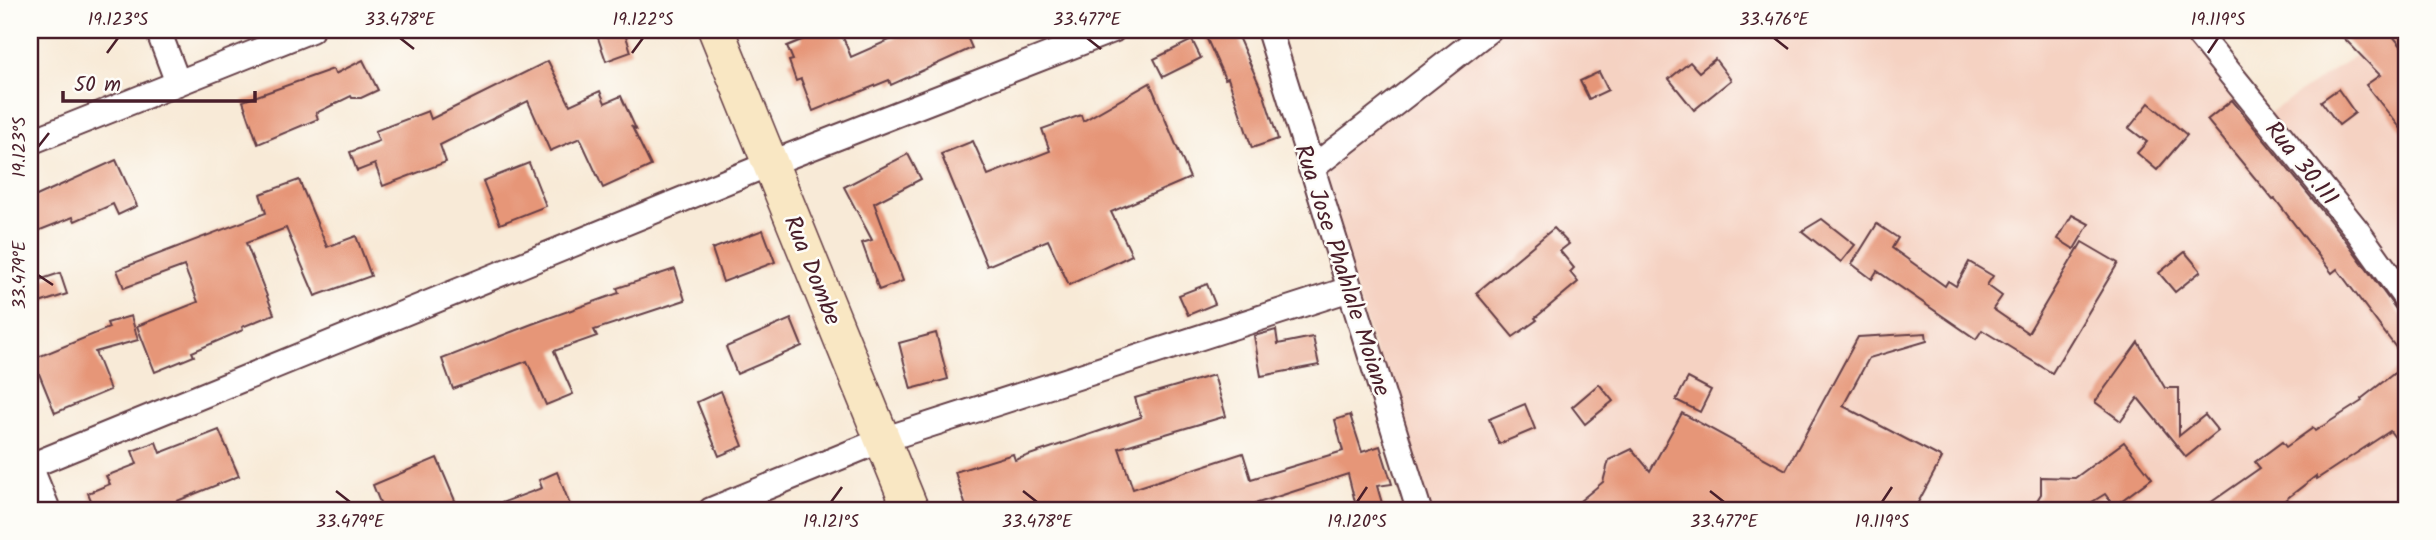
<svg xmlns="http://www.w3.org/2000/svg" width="2436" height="540" viewBox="0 0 2436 540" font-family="Kalam,sans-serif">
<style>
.built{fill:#f5d2c2}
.building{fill:#e69678}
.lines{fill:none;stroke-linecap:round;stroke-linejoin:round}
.street-casing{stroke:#643d45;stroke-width:28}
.secondary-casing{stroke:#643d45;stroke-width:38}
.street{stroke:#fff;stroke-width:24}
.secondary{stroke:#f9e7c3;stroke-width:35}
.ticks{fill:none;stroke:#4a1f2b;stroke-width:2.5}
.labels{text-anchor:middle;stroke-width:5;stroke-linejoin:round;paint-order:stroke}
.street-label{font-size:24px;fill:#4a1f2b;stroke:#fdfcf7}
.neatline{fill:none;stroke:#4a1f2b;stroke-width:2.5}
.ticks-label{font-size:18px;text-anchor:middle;fill:#4a1f2b}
</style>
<rect width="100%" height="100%" fill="#fdfcf7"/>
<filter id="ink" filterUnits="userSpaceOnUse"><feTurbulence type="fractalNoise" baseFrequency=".0143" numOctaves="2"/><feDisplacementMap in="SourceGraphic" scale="14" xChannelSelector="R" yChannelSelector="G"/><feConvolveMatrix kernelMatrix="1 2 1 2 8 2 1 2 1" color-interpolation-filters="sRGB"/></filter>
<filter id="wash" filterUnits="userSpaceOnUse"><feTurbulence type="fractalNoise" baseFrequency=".00686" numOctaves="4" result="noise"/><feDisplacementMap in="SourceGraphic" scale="28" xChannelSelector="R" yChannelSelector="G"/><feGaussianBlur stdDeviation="1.57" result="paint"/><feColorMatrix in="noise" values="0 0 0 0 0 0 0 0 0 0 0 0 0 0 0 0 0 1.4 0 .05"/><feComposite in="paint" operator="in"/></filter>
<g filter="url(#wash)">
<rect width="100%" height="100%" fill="#f8ead7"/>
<polygon class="built" points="1489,30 2199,30 2265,116 2393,30 2406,30 2406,504 2399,510 1425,510 1317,168"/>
<g id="blocks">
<g class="building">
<polygon points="613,30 624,30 631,52 606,61 597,35"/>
<polygon points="798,30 840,30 851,57 912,30 964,30 972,48 891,85 889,80 813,111 801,79 796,81 789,61 793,60 787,46 802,40"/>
<polygon points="1221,30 1235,30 1264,95 1278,139 1252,148 1228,78 1225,79 1206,37"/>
<polygon points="2336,30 2388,30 2406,52 2406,135 2366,85 2380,75"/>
<polygon points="1192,40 1201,58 1163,77 1154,59"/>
<polygon points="1715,59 1731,80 1694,110 1669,79 1690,62 1699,72"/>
<polygon points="363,60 378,90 361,98 352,98 351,96 316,113 318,119 258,144 243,101 333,69 335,74"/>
<polygon points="548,61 570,105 600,91 605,103 621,96 636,129 632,127 651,166 603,188 580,138 550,151 528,101 440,145 446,162 383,186 375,164 357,171 350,152 379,141 375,131 428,111 431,119"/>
<polygon points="1599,72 1608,90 1589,99 1580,81"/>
<polygon points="1150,83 1190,178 1111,212 1132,255 1069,285 1048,240 987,266 941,154 973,141 988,175 1050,151 1042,129 1081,115 1083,121"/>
<polygon points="2338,89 2355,113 2339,125 2321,101"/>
<polygon points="2232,100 2344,238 2406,323 2406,361 2337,269 2332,273 2275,199 2273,200 2207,120"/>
<polygon points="2149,103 2187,135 2157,170 2137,153 2147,142 2129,128"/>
<polygon points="908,154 921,179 874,203 903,281 879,290 862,243 872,240 844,187"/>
<polygon points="116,160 137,206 118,215 113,204 75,221 73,217 30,234 30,199"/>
<polygon points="529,163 546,206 500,224 483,181"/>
<polygon points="299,180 327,247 356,236 371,276 315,296 286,228 246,243 274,314 242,327 243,330 192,352 194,356 155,372 137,326 198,302 184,266 124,288 117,270 266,213 260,194"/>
<polygon points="2072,215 2089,224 2074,249 2058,239"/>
<polygon points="1822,219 1855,245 1841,262 1802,231"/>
<polygon points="1877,224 1898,238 1892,248 1945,286 1948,281 1956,286 1969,262 1993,276 1987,285 2002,296 1993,309 2028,333 2082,242 2118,263 2052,373 1982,330 1976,339 1877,271 1872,279 1852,264"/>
<polygon points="1554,228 1569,244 1560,251 1574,268 1570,272 1578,282 1535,318 1537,320 1513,337 1476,293"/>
<polygon points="763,230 775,262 723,282 712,249"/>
<polygon points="2185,252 2201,271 2175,292 2159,273"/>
<polygon points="675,269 685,300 594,330 597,336 554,351 573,394 546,405 527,361 453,389 442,359 532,324 619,293 617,288"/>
<polygon points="60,273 67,294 30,306 30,283"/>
<polygon points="1207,284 1215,304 1188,315 1179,295"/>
<polygon points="131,316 138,340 95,352 110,390 55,413 33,359 109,328 107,323"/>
<polygon points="791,319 802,346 737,374 726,347"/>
<polygon points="1276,330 1278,344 1313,337 1319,365 1261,376 1254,336"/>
<polygon points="936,333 948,379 911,389 899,343"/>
<polygon points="1926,333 1927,341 1869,358 1843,406 1942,458 1914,510 1569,510 1603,482 1609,460 1632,449 1650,471 1682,413 1786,470 1858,337"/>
<polygon points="2138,342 2165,388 2179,388 2179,436 2205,415 2218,431 2186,457 2138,398 2121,421 2095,402"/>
<polygon points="2406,364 2406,452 2390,431 2317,479 2316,476 2272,510 2200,510 2260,468 2255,462 2282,442 2286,447 2313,428 2315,431 2362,401 2361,399"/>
<polygon points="1214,375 1226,416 1119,448 1133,489 1243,453 1251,479 1343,451 1335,420 1350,415 1362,452 1380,446 1392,484 1377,486 1384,510 1357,510 1348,474 1236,510 967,510 955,472 1013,454 1015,460 1141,417 1135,398"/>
<polygon points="1688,378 1711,390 1700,412 1676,400"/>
<polygon points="1599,384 1613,401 1585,424 1572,407"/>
<polygon points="721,391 743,446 719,456 697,402"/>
<polygon points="1525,404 1535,429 1499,444 1489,419"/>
<polygon points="219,430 239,476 177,501 181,510 95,510 88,493 110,484 106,476 137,464 132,451 156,442 160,453"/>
<polygon points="2124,442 2152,478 2114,506 2105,494 2079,510 2031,510 2041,494 2041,477 2075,478"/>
<polygon points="437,458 459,510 383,510 373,485"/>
<polygon points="557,472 572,510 489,510 488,508 542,488 539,480"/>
</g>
</g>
</g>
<g filter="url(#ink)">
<use href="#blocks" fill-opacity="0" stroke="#643d45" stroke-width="2"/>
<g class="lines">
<g class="street-casing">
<g id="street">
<polyline points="158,30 178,83"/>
<polyline points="1269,30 1419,510"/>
<polyline points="2195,30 2356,229 2406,299"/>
<polyline points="30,142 311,30"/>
<polyline points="1311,169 1489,30"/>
<polyline points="48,510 30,466 769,164 1113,30"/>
<polyline points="711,510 882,440 1350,289"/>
</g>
</g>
<g class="secondary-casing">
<polyline id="secondary" points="716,30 911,510"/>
</g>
<use href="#street" class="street"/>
<use href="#secondary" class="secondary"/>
</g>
</g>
<path class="ticks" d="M400,38L414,49M1087,38L1101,49M1774,38L1788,49M107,53L118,38M632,53L643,38M2208,53L2218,38M38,147L49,133M38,275L53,285M336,491L350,502M1023,491L1037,502M1710,491L1724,502M831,502L842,487M1357,502L1367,487M1882,502L1892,487"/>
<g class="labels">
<g class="street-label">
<text transform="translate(2302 163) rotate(51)" y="8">Rua 30.111</text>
<text transform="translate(813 270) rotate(68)" y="8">Rua Dombe</text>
<text transform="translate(1343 270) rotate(72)" y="8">Rua Jose Phahlale Moiane</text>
</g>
</g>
<rect width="2436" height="540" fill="none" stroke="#fdfcf7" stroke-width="77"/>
<path d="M63 91v10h192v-10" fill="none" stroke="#4a1f2b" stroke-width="3.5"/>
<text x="74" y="91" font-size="21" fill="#4a1f2b" stroke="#fdfcf7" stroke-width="5" paint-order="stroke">50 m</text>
<rect x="38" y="38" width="2360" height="464" class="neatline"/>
<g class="ticks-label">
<text x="118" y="25">19.123°S</text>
<text x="400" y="25">33.478°E</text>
<text x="643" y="25">19.122°S</text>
<text x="1087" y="25">33.477°E</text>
<text x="1774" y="25">33.476°E</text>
<text x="2218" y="25">19.119°S</text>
<text transform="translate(19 147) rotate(-90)" y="6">19.123°S</text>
<text transform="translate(19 275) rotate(-90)" y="6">33.479°E</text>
<text x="350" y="527">33.479°E</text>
<text x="831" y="527">19.121°S</text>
<text x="1037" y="527">33.478°E</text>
<text x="1357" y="527">19.120°S</text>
<text x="1724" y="527">33.477°E</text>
<text x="1882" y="527">19.119°S</text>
</g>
</svg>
